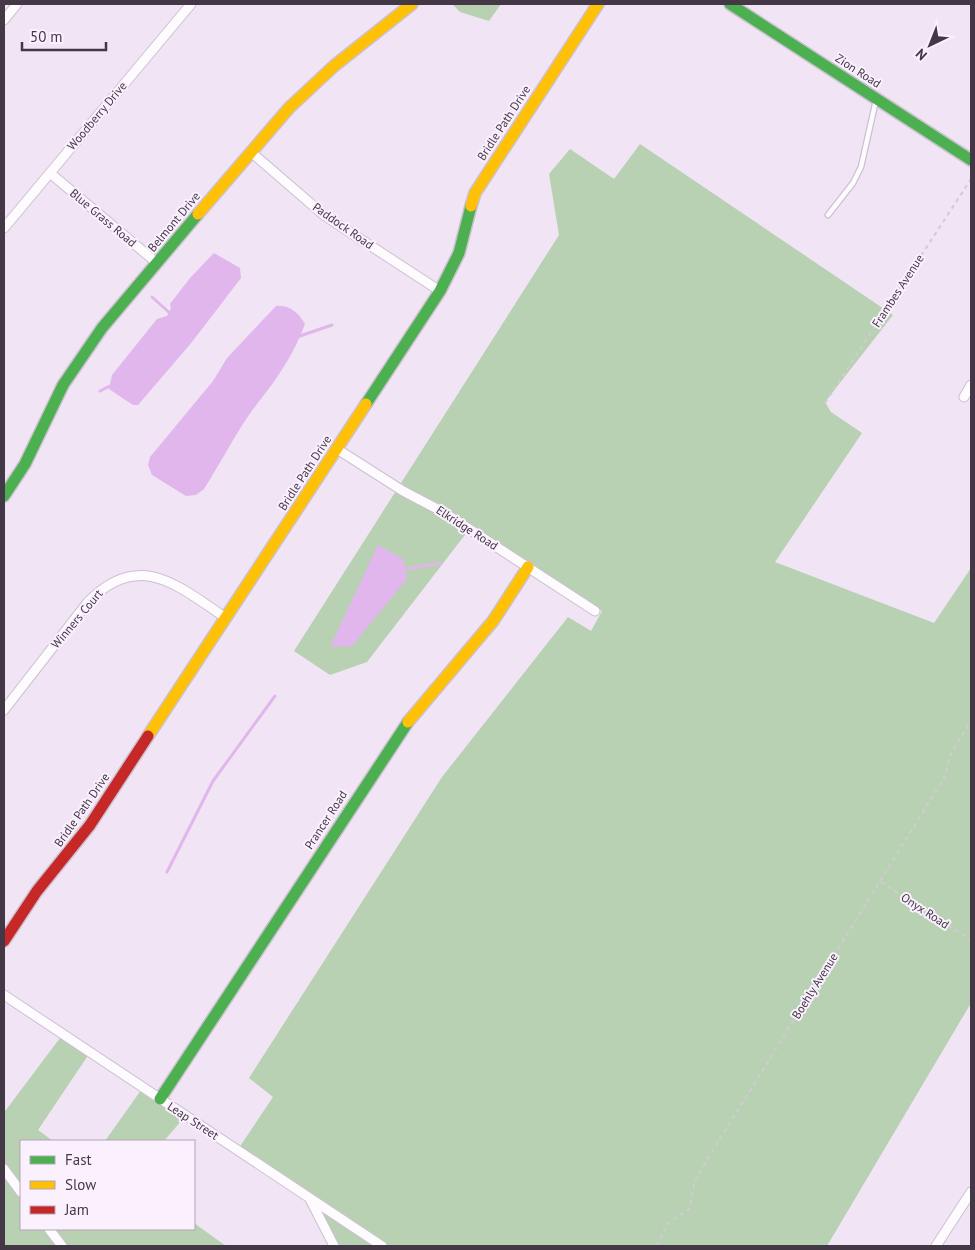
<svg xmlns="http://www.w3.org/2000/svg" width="975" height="1250" viewBox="0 0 975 1250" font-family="'PT Sans',sans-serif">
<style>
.forest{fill:#b8d1b2}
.water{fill:#e1b6ec}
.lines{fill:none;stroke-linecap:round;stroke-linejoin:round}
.stream{stroke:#e1b6ec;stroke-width:3}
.lane-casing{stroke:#ccc1d0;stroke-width:7}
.street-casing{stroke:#ccc1d0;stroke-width:11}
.fast-casing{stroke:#ccc1d0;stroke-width:14}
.slow-casing{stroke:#ccc1d0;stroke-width:14}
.jam-casing{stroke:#ccc1d0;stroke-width:14}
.path{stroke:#d1ccd3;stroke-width:2;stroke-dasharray:4 4;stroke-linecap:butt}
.lane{stroke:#fdfbfe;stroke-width:4.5}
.street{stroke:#fdfbfe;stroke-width:9}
.fast{stroke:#4caf50;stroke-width:11}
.slow{stroke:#ffc107;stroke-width:11}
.jam{stroke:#c62828;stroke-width:11}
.labels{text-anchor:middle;stroke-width:4;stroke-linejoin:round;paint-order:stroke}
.street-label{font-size:12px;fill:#443847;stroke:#fbf0fe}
</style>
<rect width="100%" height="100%" fill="#f1e4f5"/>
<g class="forest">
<polygon points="452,4 501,4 489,21 460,12"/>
<polygon points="640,144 893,315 825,402 831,412 862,433 775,562 934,623 971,568 971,1003 827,1246 333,1246 307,1193 239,1148 273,1097 249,1078 442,777 568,617 591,631 602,611 471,527 367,662 330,675 294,651 559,235 549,174 570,149 614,179"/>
<polygon points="63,1034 91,1051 38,1130 53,1141 21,1141 21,1229 194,1229 194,1223 226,1246 4,1246 4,1109 6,1110"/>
<polygon points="144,1086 187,1114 164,1141 105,1141"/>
</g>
<g class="water">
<polygon points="214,253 240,268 241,278 192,342 138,405 133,405 109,389 112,375 157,319 167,316 171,308 170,304 190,278"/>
<path d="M276,306C289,304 299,313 305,324C294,354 277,379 257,404C237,430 222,461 204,489L196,495L186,496L152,475L148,465L150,457L213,381L227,358Z"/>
<polygon points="378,545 403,559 407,579 352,646 330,647"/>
</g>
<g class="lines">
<g class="stream">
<polyline points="152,297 172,315"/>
<polyline points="297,337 332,325"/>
<polyline points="100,391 112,385"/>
<polyline points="406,569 440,563"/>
<polyline points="167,872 213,781 275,696"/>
</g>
<g class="lane-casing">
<polyline id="lane" points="828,215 853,183 861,167 876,100"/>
</g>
<g class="street-casing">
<g id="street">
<polyline points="4,20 17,4"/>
<polyline points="251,152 325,216 440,291"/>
<polyline points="50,173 157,263"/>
<polyline points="4,228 191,4"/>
<polyline points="964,397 971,385"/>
<polyline points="337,449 403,491 443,512 595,611"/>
<path d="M4,710L88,602C139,550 177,585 226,618"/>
<polyline points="4,995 382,1246"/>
<polyline points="4,1169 21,1192"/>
<polyline points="310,1199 334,1246"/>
<polyline points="49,1229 62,1246"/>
<polyline points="936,1246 971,1192"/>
</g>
</g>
<g class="fast-casing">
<g id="fast">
<polyline points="730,4 971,160"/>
<polyline points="366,404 440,291 459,253 471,206"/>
<polyline points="4,496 25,464 63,385 102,328 198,214"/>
<polyline points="160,1099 408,722"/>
</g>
</g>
<g class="slow-casing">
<g id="slow">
<polyline points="471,206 475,193 598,4"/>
<polyline points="198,214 289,108 334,66 412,4"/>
<polyline points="408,722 493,621 528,567"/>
<polyline points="148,736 366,404"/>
</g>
</g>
<g class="jam-casing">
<polyline id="jam" points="4,941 37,891 90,825 148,736"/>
</g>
<g class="path">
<polyline points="825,403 971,179"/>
<polyline points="881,882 971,940"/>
<polyline points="657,1246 667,1224 689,1209 695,1181 710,1155 944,778 950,756 971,720"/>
</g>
<use href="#lane" class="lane"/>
<use href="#street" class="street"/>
<use href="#fast" class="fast"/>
<use href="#slow" class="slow"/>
<use href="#jam" class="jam"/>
</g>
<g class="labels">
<g class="street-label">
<text transform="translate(858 71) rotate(33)" y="4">Zion Road</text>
<text transform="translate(97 116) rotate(-50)" y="4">Woodberry Drive</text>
<text transform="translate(504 123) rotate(-57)" y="4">Bridle Path Drive</text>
<text transform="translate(103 218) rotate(40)" y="4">Blue Grass Road</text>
<text transform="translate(174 222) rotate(-50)" y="4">Belmont Drive</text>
<text transform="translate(343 226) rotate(35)" y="4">Paddock Road</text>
<text transform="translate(898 291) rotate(-57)" y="4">Frambes Avenue</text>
<text transform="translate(305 473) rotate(-57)" y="4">Bridle Path Drive</text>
<text transform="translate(467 528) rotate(33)" y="4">Elkridge Road</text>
<text transform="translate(77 619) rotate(-50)" y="4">Winners Court</text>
<text transform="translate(82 810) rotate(-55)" y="4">Bridle Path Drive</text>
<text transform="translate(326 820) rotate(-57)" y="4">Prancer Road</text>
<text transform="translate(925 911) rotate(33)" y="4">Onyx Road</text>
<text transform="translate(815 986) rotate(-58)" y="4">Boehly Avenue</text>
<text transform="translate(193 1121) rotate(33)" y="4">Leap Street</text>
</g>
</g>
<rect width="975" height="1250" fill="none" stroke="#443847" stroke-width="10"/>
<rect x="20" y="1140" width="175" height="90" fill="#fbf0fe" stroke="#b2a6b5"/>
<rect x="30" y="1156" width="25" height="8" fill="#4caf50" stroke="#b2a6b5"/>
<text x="65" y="1165" font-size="15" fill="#443847">Fast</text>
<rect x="30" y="1181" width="25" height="8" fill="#ffc107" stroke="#b2a6b5"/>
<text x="65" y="1190" font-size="15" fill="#443847">Slow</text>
<rect x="30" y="1206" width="25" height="8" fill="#c62828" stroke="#b2a6b5"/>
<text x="65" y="1215" font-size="15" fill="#443847">Jam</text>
<g transform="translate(930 45) rotate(223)" stroke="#fbf0fe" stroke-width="4" paint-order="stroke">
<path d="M0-4L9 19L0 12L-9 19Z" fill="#443847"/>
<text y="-8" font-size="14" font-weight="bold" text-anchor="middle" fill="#443847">N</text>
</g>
<path d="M22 42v8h84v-8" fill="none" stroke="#443847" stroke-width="2.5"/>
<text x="30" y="42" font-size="15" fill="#443847" stroke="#fbf0fe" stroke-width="4" paint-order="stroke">50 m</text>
</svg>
